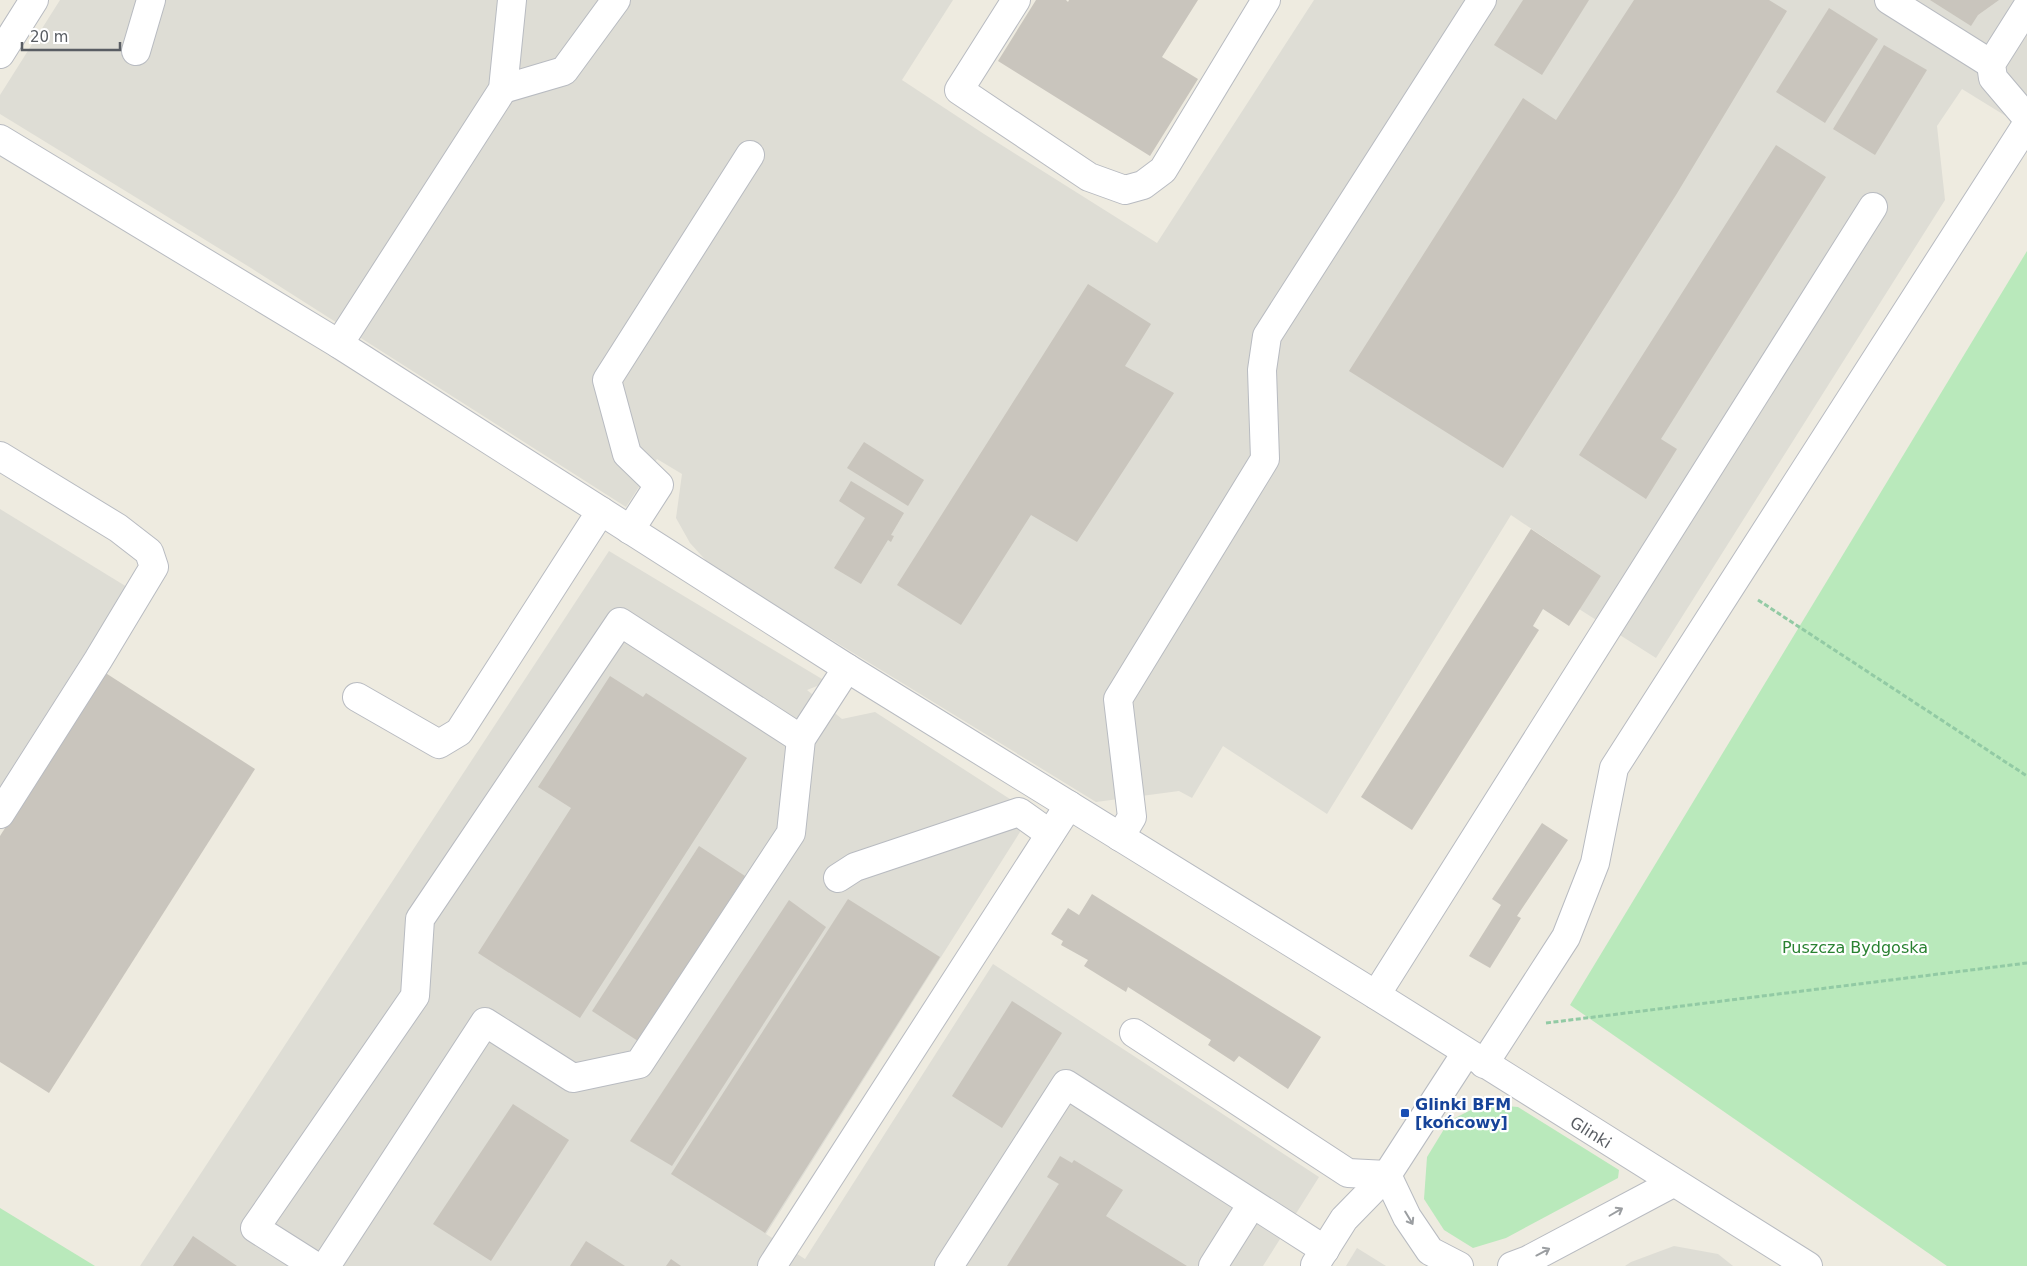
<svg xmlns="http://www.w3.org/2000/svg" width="2027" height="1266" viewBox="0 0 2027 1266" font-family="'DejaVu Sans',sans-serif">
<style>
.industrial{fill:#deddd5}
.green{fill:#b9e9bb}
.building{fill:#c9c5bd}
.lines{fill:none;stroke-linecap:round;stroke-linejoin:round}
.minor-casing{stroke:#b8bbc1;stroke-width:30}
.path{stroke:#92caa4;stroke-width:3;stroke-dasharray:5 2.5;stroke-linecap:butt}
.minor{stroke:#fff;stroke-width:28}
.oneway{stroke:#9b9ea1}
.transit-dot{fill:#1a4fb4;stroke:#fff;stroke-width:2}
.labels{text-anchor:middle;stroke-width:4.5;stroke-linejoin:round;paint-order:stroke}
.park-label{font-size:16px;fill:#2a8232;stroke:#fff}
.transit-label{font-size:16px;font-weight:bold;fill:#164399;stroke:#fff;text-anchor:start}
.street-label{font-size:16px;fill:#595d63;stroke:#fff}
</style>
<rect width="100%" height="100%" fill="#eeebe0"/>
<g class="industrial">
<polygon points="60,0 953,0 902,80 984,134 1157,243 1314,0 2027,0 2027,96 2009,118 1962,89 1937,126 1945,200 1656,658 1579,609 1601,576 1511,515 1327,814 1223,746 1192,798 1179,791 1096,802 710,565 690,543 676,518 682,474 657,459 626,507 251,268 0,114 0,95"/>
<polygon points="0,509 127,587 0,786"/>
<polygon points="609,551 827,682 807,690 842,719 875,712 1013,801 1020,832 766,1234 805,1259 993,964 1319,1177 1263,1266 140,1266"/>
<polygon points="1674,1246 1718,1254 1733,1266 1625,1266 1631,1262"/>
<polygon points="1357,1248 1386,1266 1346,1266"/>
</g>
<g class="green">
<polygon points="2027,251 2027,1266 1947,1266 1570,1005"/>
<polygon points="1483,1104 1518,1107 1619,1170 1618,1178 1506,1238 1473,1248 1444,1230 1424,1199 1427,1157 1449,1121"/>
<polygon points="0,1208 95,1266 0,1266"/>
</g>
<g class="building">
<polygon points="1036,0 1066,0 1068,2 1069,0 1198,0 1162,57 1198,79 1150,156 998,61"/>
<polygon points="1523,0 1589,0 1542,75 1494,45"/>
<polygon points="1634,0 1769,0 1787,11 1676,195 1503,468 1349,371 1523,98 1556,120"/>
<polygon points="1930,0 1999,0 1978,15 1971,26"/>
<polygon points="1829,8 1878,39 1825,123 1776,92"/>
<polygon points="1884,45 1927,70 1875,155 1833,129"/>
<polygon points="1776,145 1826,177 1661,439 1677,449 1646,499 1579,455"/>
<polygon points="1088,284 1151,324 1125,366 1174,393 1077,542 1031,515 961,625 897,585"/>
<polygon points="864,442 924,480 908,506 847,468"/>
<polygon points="851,481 904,513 891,535 894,536 891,542 888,540 861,584 834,568 865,518 839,501"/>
<polygon points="1531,529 1601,576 1569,626 1543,609 1533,626 1539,630 1412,830 1361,797"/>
<polygon points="104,672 255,769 49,1093 0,1062 0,836"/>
<polygon points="610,676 643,697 646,693 747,758 580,1018 478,953 571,808 538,787"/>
<polygon points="1542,823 1568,840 1517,916 1521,918 1490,968 1469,956 1501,905 1492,899"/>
<polygon points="699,846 745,876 638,1041 592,1011"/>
<polygon points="1092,894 1321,1037 1288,1089 1239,1056 1234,1062 1208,1045 1211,1040 1128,987 1126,992 1084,966 1088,960 1061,945 1063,941 1051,934 1068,908 1079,915"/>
<polygon points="848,899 940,957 765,1233 671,1174"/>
<polygon points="789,900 826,927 672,1166 630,1141"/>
<polygon points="1012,1001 1062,1033 1002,1128 952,1096"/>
<polygon points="513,1104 569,1140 491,1261 433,1224"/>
<polygon points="1060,1156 1072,1163 1074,1160 1123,1190 1106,1216 1187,1266 1007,1266 1058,1185 1059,1184 1047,1177"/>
<polygon points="193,1236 237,1266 173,1266"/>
<polygon points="586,1241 625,1266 570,1266"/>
<polygon points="671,1259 681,1266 666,1266"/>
</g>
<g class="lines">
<g class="minor-casing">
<g id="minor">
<polyline points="1016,0 959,90 1089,177 1125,190 1143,185 1163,170 1266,0"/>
<polyline points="1889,0 1991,64"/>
<polyline points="2027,7 1991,64 1993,78 2027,118"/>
<polyline points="136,51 151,0"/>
<polyline points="0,54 34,0"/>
<polyline points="503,89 564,71 616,0"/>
<polyline points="0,139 339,344 847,668 1376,995 1808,1266"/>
<polyline points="339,344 503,89 512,0"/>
<polyline points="0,456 118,528 149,552 154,567 98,660 0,814"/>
<polyline points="630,530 659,485 627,454 607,380 750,155"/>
<polyline points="357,697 439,744 459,732 601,511"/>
<polyline points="1120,837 1132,817 1118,699 1265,459 1262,370 1267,336 1482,0"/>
<polyline points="838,878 855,867 1019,812 1050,834"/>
<polyline points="1376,995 1873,207"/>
<polyline points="1134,1033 1348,1173 1387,1175"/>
<polyline points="1484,1064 1566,937 1595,863 1614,768 2027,124"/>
<polyline points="1387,1175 1407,1217 1430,1251 1459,1266"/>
<polyline points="1315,1265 1344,1219 1387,1175 1466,1053"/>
<polyline points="315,1266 255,1228 415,996 420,919 620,622 801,739"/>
<polyline points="326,1266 485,1022 573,1078 639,1064 791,833 801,739 847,668"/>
<polyline points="772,1266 1069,805"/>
<polyline points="949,1266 1066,1084 1325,1250"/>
<polyline points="1213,1266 1252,1204"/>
<polyline points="1512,1266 1528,1260 1673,1183"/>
</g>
</g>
<g class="path">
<polyline points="1758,600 2027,776"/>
<polyline points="1546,1023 2027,963"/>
</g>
<use href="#minor" class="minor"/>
</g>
<defs><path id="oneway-shaft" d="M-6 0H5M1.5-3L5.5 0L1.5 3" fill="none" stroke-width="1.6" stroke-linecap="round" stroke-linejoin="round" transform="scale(1.25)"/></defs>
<g class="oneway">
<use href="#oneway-shaft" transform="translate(1616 1212) rotate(-30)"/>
<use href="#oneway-shaft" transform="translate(1409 1218) rotate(59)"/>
<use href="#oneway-shaft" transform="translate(1543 1252) rotate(-28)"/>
</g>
<rect class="transit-dot" x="1400" y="1108" width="10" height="10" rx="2.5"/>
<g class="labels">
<g class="park-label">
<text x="1855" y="953">Puszcza Bydgoska</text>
</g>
<g class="transit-label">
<text x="1415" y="1110">Glinki BFM<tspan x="1415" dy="18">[końcowy]</tspan></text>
</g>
<g class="street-label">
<text transform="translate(1591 1132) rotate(32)" y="6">Glinki</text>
</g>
</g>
<path d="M22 42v8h98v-8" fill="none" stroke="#595d63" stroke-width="2.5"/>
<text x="30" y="42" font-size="15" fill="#595d63" stroke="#ffffff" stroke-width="4" paint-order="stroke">20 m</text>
</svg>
